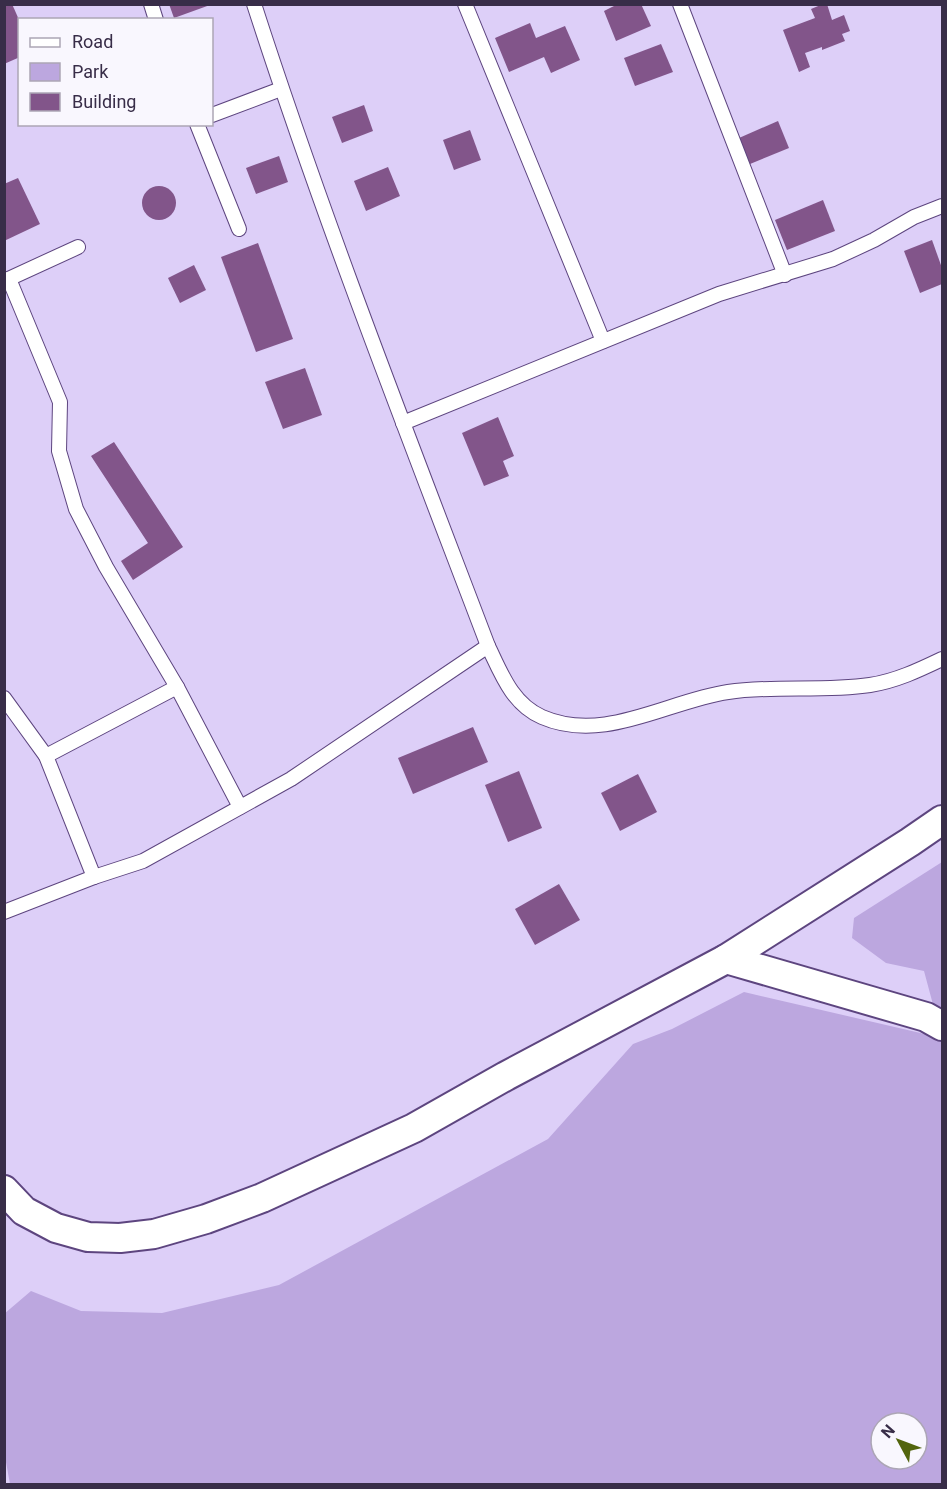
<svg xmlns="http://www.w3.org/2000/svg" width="947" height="1489" viewBox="0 0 947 1489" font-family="Roboto,sans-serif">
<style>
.green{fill:#bca7df;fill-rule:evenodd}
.building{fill:#82558a}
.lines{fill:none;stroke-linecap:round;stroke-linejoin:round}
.service-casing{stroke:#5d457f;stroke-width:16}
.minor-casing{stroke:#5d457f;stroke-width:32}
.service{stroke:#fff;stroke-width:14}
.minor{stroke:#fff;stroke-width:28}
</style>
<rect width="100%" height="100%" fill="#ddcff8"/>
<path class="green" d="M942,862V1484H10L4,1451V1314L31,1291L81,1311L162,1313L279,1285L548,1139L633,1044L672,1029L744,992L942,1038L924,971L886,963L852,938L854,918ZM881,1423H917V1459H881Z"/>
<g class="building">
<polygon points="4,4 12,4 20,22 20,57 4,64"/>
<polygon points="169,4 210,4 210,5 174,18"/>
<polygon points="618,4 641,4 651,26 616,41 604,11"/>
<polygon points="823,4 827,4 832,20 844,15 850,31 842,34 845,41 822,50 822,47 805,53 810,67 799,72 783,30 815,18 811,9"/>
<polygon points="530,23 536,38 565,26 580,60 551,73 544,57 509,72 495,38"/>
<polygon points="661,44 673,72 635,86 624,58"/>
<polygon points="364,105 373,131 342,143 332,117"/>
<polygon points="778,121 789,148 750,164 739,138"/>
<polygon points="470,130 481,160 454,170 443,140"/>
<polygon points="279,156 288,182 256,194 246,168"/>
<polygon points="388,167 400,196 366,211 354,181"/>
<polygon points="18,178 40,224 4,241 4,184"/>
<circle cx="159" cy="203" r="17"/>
<polygon points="823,200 835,231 787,250 775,220"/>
<polygon points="932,240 942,268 942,284 920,293 904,251"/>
<polygon points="258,243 293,339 256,352 221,257"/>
<polygon points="194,265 206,290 180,303 168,278"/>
<polygon points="305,368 322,415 283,429 265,382"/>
<polygon points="498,417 514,456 503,461 509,476 484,486 462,433"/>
<polygon points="114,442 183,547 133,580 121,561 148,543 91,456"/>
<polygon points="473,727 488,762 413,794 398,758"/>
<polygon points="519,771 542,828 508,842 485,785"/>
<polygon points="638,774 657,812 620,831 601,793"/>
<polygon points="559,884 580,920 535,945 515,909"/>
</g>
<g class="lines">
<g class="service-casing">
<g id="service">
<polyline points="151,4 156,20"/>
<path d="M254,4C324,221 407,433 488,646C501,673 512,704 542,717C604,744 667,701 728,692C775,685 823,692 870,685C896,681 919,670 942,659"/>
<polyline points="465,4 603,341"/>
<polyline points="680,4 785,275"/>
<polyline points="212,115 281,89"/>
<polyline points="197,124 239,229"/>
<polyline points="9,279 60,402 59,451 76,509 106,567 177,687 240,807"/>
<polyline points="4,281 78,247"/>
<polyline points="403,423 719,294 833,259 874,240 914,217 942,206"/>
<polyline points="4,698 46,756 94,877"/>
<polyline points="46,756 177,687"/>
<polyline points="4,912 94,877 143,861 291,779 488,646"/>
</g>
</g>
<g class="minor-casing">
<g id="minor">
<polyline points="726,959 926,1017 942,1026"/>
<polyline points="4,1190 24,1211 56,1228 88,1237 120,1238 154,1234 206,1219 262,1198 414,1128 506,1076 726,959 910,842 942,820"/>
</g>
</g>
<use href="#service" class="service"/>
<use href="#minor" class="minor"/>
</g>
<rect width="947" height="1489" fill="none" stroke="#382d48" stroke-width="12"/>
<rect x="18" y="18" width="195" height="108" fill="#f9f7fe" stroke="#aca6b5" stroke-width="1.5"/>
<rect x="30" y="38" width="30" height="9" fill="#ffffff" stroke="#aca6b5" stroke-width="1.5"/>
<text x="72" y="48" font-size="18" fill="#382d48">Road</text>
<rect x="30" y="63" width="30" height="18" fill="#bca7df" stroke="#aca6b5" stroke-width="1.5"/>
<text x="72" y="78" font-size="18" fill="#382d48">Park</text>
<rect x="30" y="93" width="30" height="18" fill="#82558a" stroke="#aca6b5" stroke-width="1.5"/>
<text x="72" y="108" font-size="18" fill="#382d48">Building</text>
<g transform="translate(899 1441) rotate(311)"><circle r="28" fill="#f9f7fe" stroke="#aca6b5" stroke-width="1.5"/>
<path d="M0-4.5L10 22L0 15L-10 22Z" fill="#52640d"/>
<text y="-9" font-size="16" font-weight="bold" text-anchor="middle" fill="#382d48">N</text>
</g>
</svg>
